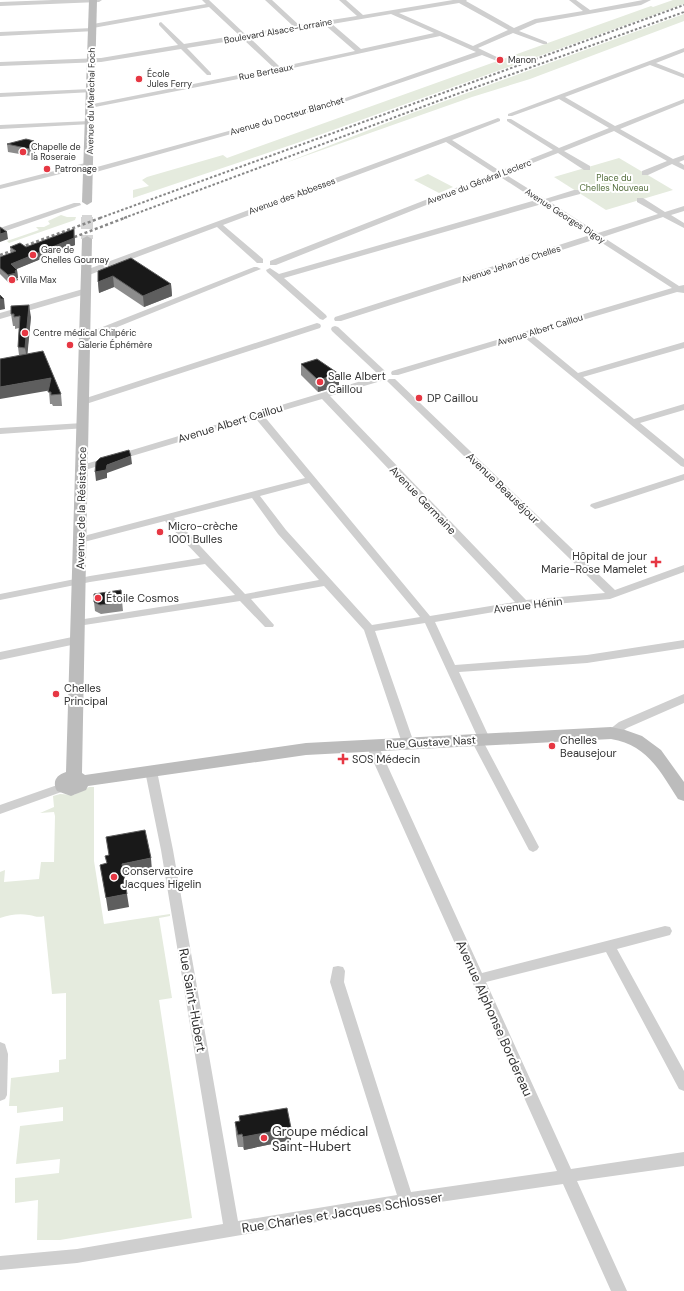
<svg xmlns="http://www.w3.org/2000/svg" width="684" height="1291" viewBox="0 0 684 1291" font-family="'DM Sans',sans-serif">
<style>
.green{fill:#e5ebde}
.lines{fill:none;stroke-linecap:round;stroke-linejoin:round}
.secondary-tunnel-far1{stroke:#d6d6d6;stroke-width:10;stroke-dasharray:10 4.5;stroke-linecap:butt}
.secondary-tunnel{stroke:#d6d6d6;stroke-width:12;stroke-dasharray:12 6;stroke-linecap:butt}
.street{fill:#cfcfcf;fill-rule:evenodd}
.secondary{fill:#bcbcbc;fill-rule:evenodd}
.rail-far1{stroke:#878787;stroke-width:2;stroke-dasharray:2.5 2;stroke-linecap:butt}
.rail{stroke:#878787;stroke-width:2.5;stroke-dasharray:3 2.5;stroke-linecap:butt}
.wall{fill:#8c8c8c}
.shaded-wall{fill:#5e5e5e}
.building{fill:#191919;stroke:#5e5e5e}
.poi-dot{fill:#e63743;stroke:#fff;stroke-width:1.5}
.labels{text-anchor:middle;stroke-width:4;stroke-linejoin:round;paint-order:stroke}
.far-street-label{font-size:9px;fill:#323232;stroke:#fff}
.far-poi-label{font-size:9px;fill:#323232;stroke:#fff;text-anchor:start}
.far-park-label{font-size:9px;fill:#556f3e;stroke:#fff}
.poi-label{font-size:11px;fill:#323232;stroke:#fff;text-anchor:start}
.street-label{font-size:11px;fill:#323232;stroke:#fff}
.near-street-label{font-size:13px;fill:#323232;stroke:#fff}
.near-poi-label{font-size:13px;fill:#323232;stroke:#fff;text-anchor:start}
</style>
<rect width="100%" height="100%" fill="#fff"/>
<g class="green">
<polygon points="673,0 684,0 684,4 297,143 133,198 133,190 149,186 142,180 147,177 223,155 227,158 651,6 653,7"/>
<polygon points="684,14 684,21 530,79 472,97 285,163 412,113"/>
<polygon points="619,158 673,190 606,210 554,177"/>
<polygon points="428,174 453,187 439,193 414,180"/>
<polygon points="61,215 67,217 76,217 75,220 9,243 7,241 39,230 36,227 44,227 50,224 48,221"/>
<path d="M89,787H94V861L104,924L170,914V916L159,918L172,998L159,1000L192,1218L60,1240H37L38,1200L15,1203V1178L59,1173L60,1159L16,1164L20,1126L63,1121V1107L17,1113V1106H9L11,1078L59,1072V1060L66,1059V993L52,994L44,916C38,918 35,916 29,915C19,913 9,915 0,918V872L5,870L4,882L39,879L41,862H54L55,816L54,812L40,813L54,807L53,796L60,794L74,795Z"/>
</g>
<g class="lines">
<polyline class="secondary-tunnel-far1" points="87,215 87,218"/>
<polyline class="secondary-tunnel" points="87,217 87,239"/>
<g class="street">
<polygon points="53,0 102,0 99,2 0,6 0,2"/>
<path d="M202,0H209L245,34L293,26L265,0H272L299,25L357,16L339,0H346L363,15L453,0H467L466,1L514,28L535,19L583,11L569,0H576L590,10L643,0H651L641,5L537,23L519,31L547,42V44H543L513,33L478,48L501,59V61H497L482,55L338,104L89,174H86V170L334,102L476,52L440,36L279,71L90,108L88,107V105L274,68L243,39L187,48L211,73V75H207L181,49L101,62L0,66V62L101,58L178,45L159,25V23L161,22L184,44L239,35L209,7L93,28L90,26L93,24L206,4ZM459,3L508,30L473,46L399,13ZM391,14L434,33L361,49L332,24ZM325,25L355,51L280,67L249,37Z"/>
<polygon points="93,28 95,29 95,31 0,36 0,32"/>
<polygon points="684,48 684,52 656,63 684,74 684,78 650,65 565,97 615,126 684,99 684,103 620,129 673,159 684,155 684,160 679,162 684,165 684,170 672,164 648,175 642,175 642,171 667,161 614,131 564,151 590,166 590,170 584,170 558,153 505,174 545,199 574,190 580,190 580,194 550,202 598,233 658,214 637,202 637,198 643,198 665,212 684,206 684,211 671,215 684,223 684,228 663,217 603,237 679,286 684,285 684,293 677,292 532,335 578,373 684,342 684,348 583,377 634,419 684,404 684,410 640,423 684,459 684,467 681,466 524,337 398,375 392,375 391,373 392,371 672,288 596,239 341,321 335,321 334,319 335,317 590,235 542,204 284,278 326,315 327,317 323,320 320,319 267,272 266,270 270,268 279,274 536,200 499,176 276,265 270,265 270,261 494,173 446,142 223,225 263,259 263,263 257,263 217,227 89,275 86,275 82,273 83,271 498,118 500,119 500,121 452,140 500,171 553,150 507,121 507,119 511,119 559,148 609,128 559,99 512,116 508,116 508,114"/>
<polygon points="91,89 94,91 93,92 0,97 0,93"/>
<polygon points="90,121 92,122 92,124 0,129 0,125"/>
<polygon points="89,162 92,162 92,166 0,189 0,185"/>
<polygon points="74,203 80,203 81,205 0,233 0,228"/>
<polygon points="254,267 257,267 261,269 100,334 85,337 81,334 82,332 95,330"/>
<polygon points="83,289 86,289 90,291 89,293 0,319 0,313"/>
<polygon points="317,323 320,324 321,326 320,328 86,404 83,405 78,402 80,400"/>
<polygon points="335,326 338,327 384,370 385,372 384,374 378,374 332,331 331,329 332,327"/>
<path d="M378,376L381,377L382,379L381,381L330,396L526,600L605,593L389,383L387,381L389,379H395L615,590L684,565V572L610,599L523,607L435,622L455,665L587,655L684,640V648L587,663L459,672L490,739L488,742L484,743L539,847L537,850L533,852L529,850L471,740L473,737L477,736L425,623L375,631L414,743L412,746L408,747L404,746L402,743L364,630L324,586L251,599L274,625L273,627H265L240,601L78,626L74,625L73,623L74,621L78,620L235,595L205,564L90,582L0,600V594L90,576L200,558L165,521L80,543L75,540L76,538L305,478L256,419L85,470H79L77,468L79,466ZM322,399L515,602L430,616L264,416ZM309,483L420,617L372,625L286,530L260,496ZM252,498L278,534L319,580L245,594L174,518Z"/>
<polygon points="83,423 86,424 88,426 86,428 0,434 0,428"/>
<polygon points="684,474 684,480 599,508 595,509 590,506 591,504"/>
<polygon points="77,636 81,637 82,640 81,643 0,660 0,652"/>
<polygon points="684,694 684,703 627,728 615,736 607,736 605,733 619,722"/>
<polygon points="372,741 376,742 378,745 482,973 665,926 670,927 672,931 670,935 617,949 684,1071 684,1091 679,1089 606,952 486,982 571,1169 684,1152 684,1166 577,1181 627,1291 611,1291 563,1184 406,1207 77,1263 0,1270 0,1256 77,1249 223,1224 161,850 145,771 147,768 151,767 155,768 157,771 173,850 238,1221 397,1195 330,982 333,967 338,966 343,967 345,971 344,982 411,1192 557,1171 366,745 368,742"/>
<polygon points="63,783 67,784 69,787 67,790 0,814 0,805"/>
<polygon points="0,1042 5,1044 8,1054 7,1095 5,1099 0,1101"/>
</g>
<g class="secondary">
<polygon points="89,0 97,0 92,202 87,205 82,202"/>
<path d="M87,236L92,239L82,773L85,775L306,743L611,727L625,730L642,736L661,750L684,782V801L678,799C660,771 647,745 611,739L306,755L88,786L86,790L71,796L57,791C52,782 56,775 66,772L82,239Z"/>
</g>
<g class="rail-far1">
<polyline points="100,218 684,5"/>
<polyline points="124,218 457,94 684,12"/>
</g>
<g class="rail">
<polyline points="64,241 127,217"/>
<polyline points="0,255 103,217"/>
</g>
</g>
<g class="wall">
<polygon points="7,144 35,148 35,155 31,156 8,152"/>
<polygon points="75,237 75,245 16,269 17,270 18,278 17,278 18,280 9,283 0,274 0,257 11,253 10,247 26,247"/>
<polygon points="98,271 171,284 172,296 144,307 114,287 99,293 98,282"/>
<polygon points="11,306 31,317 27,354 61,394 62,406 53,406 52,404 50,404 49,391 19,355 18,347 19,328 15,329 15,326 13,326 11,314"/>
<polygon points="301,364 339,374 339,386 318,392 301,375"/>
<polygon points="121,590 123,611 101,614 95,611 94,602"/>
<polygon points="235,1122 291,1140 244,1150 243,1147 238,1147 236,1135"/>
</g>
<g class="shaded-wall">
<polygon points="34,141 35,148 35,155 31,156 30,149"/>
<polygon points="74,229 75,245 12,271 11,264"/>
<polygon points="7,232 8,239 0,242 0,234"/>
<polygon points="17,270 18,278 17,278 18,280 9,283 8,275 15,271"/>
<polygon points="113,276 114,287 99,293 98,282"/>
<polygon points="171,284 172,296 144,307 143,296"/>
<polygon points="0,299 4,299 5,309 0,310"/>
<polygon points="29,305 31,317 27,359 25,348"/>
<polygon points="339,374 339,386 318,392 318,380"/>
<polygon points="51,378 52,390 0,399 0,387"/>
<polygon points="131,456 132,464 107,473 107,478 96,481 95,472 107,465"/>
<polygon points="151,858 152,871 124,877 122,864"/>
<polygon points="127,894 129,907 108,911 106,898"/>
<polygon points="291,1128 291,1140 244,1150 243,1137"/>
</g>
<g class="building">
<polygon points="26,139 34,141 34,148 30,149 7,144"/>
<polygon points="0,227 7,232 0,234"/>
<polygon points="74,229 74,238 11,264 17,270 15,271 16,273 8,275 0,268 0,257 16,251 10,247 20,243 26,247"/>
<polygon points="131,258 171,284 143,296 113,276 98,282 98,271"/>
<polygon points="0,295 4,299 0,299"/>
<polygon points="29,305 25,348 18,347 20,316 14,317 14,314 11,314 11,306"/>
<polygon points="43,351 61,394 51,395 51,392 48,392 51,378 0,387 0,359"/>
<polygon points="317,359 339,374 318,380 301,364"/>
<polygon points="129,450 131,456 107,465 106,470 95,472 96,462 100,458"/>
<polygon points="121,590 122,602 100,605 94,602 94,594"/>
<polygon points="145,830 151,858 122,864 127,894 106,898 100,865 107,863 105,856 109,855 106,837"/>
<polygon points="287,1108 291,1128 243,1137 242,1134 238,1135 235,1122 240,1121 239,1116"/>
</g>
<g class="poi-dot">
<circle cx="500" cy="60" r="4"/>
<circle cx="139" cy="79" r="4"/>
<circle cx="23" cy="152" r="4"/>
<circle cx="47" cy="169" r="4"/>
<circle cx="33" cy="255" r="4"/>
<circle cx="12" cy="280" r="4"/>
<circle cx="25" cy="333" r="4"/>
<circle cx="70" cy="345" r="4"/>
<circle cx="320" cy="382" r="4"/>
<circle cx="419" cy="398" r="4"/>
<circle cx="160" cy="532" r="4"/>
<path d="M654 556h4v4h4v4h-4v4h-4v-4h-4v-4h4z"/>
<circle cx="98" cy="598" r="4"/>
<circle cx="56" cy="694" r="4"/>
<circle cx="552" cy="746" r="4"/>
<path d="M341 753h4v4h4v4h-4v4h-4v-4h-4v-4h4z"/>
<circle cx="114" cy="877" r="4"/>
<circle cx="264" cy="1138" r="4"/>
</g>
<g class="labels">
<g class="far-street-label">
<text transform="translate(278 31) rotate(-10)" y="3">Boulevard Alsace-Lorraine</text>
<text transform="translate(266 72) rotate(-11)" y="3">Rue Berteaux</text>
<text transform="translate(91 101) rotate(-89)" y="3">Avenue du Maréchal Foch</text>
<text transform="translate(287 116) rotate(-16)" y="3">Avenue du Docteur Blanchet</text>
<text transform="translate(479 182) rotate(-21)" y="3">Avenue du Général Leclerc</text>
<text transform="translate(292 196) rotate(-20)" y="3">Avenue des Abbesses</text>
<text transform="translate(565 216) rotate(33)" y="3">Avenue Georges Digoy</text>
<text transform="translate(511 264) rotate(-18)" y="3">Avenue Jehan de Chelles</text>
<text transform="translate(540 330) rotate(-17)" y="3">Avenue Albert Caillou</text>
</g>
<g class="far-poi-label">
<text x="508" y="63">Manon</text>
<text x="147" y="77">École<tspan x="147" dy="10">Jules Ferry</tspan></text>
<text x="31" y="150">Chapelle de<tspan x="31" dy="10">la Roseraie</tspan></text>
<text x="55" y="172">Patronage</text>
<text x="41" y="253">Gare de<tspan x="41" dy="10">Chelles Gournay</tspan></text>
<text x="20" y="283">Villa Max</text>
<text x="33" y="336">Centre médical Chilpéric</text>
<text x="78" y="348">Galerie Éphémère</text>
</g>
<g class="far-park-label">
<text x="614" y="181">Place du<tspan x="614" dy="10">Chelles Nouveau</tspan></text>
</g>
<g class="poi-label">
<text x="328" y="380">Salle Albert<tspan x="328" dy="13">Caillou</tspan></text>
<text x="427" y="402">DP Caillou</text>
<text x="168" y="530">Micro-crèche<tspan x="168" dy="13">1001 Bulles</tspan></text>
<text x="647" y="560" text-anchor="end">Hôpital de jour<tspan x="647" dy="13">Marie-Rose Mamelet</tspan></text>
<text x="106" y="602">Étoile Cosmos</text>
<text x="64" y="692">Chelles<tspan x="64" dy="13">Principal</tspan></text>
<text x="560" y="744">Chelles<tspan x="560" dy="13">Beausejour</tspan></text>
<text x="352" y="763">SOS Médecin</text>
<text x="122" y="875">Conservatoire<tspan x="122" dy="13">Jacques Higelin</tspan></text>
</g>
<g class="street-label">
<text transform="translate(230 423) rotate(-17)" y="4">Avenue Albert Caillou</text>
<text transform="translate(503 488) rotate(44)" y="4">Avenue Beauséjour</text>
<text transform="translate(423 500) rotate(46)" y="4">Avenue Germaine</text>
<text transform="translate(81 508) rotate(-89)" y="4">Avenue de la Résistance</text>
<text transform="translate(528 605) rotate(-7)" y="4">Avenue Hénin</text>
<text transform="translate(431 742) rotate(-3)" y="4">Rue Gustave Nast</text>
</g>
<g class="near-street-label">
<text transform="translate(193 1000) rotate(80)" y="5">Rue Saint-Hubert</text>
<text transform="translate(495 1018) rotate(66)" y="5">Avenue Alphonse Bordereau</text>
<text transform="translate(342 1212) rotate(-9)" y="5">Rue Charles et Jacques Schlosser</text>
</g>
<g class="near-poi-label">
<text x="272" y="1136">Groupe médical<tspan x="272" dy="15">Saint-Hubert</tspan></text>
</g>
</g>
</svg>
